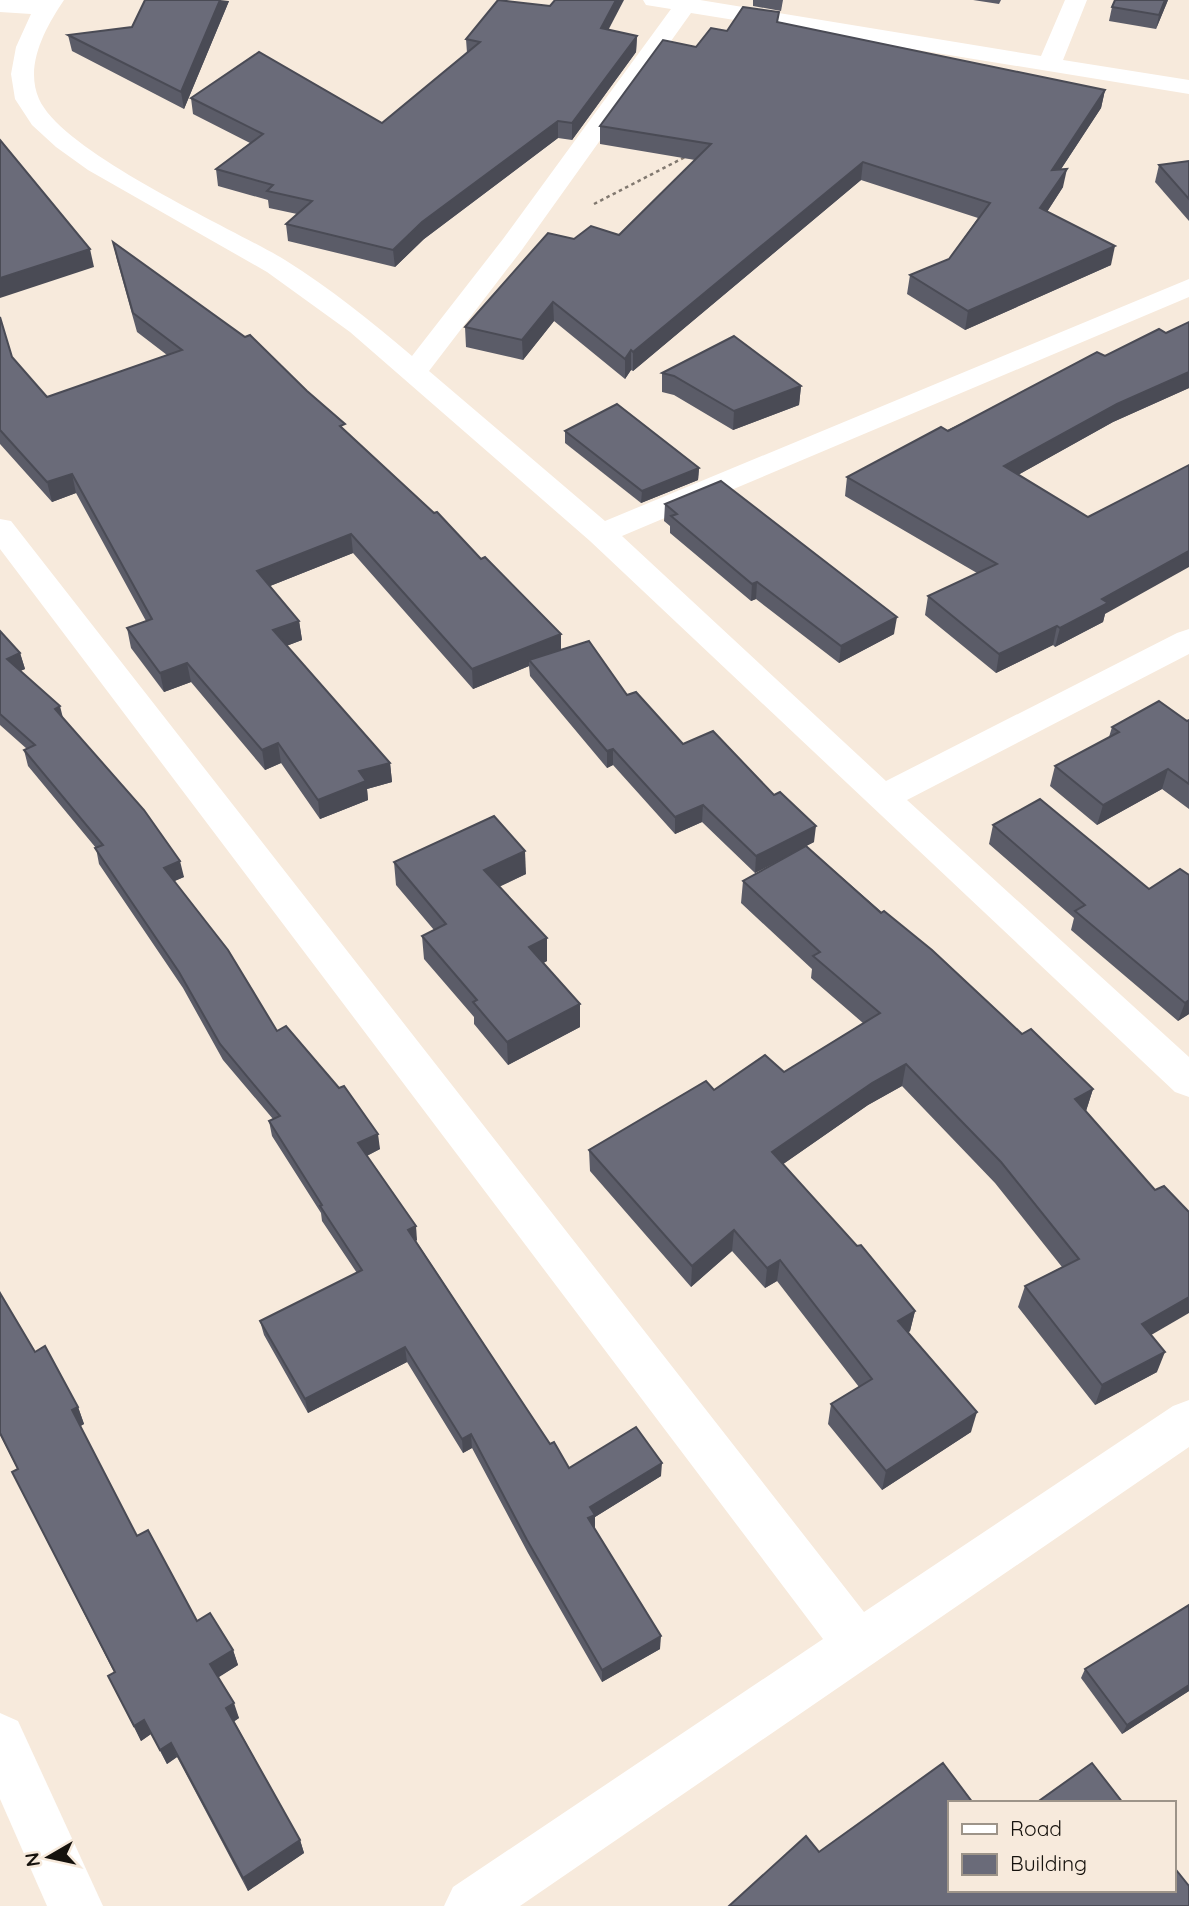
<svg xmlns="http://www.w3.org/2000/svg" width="1189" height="1906" viewBox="0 0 1189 1906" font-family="Quicksand,sans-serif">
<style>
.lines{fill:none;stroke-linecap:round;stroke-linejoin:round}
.path{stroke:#81786f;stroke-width:2.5;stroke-dasharray:3.5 3.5;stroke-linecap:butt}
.minor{fill:#fff;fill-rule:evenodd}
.wall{fill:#5b5c68}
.shaded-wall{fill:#4a4b55}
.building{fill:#6a6b79;stroke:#4a4b55;stroke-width:2}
</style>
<rect width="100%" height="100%" fill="#f7eadc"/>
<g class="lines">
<polyline class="path" points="594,204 689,155"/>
<g class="minor">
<path d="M0,0H64C46,27 24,65 39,99C63,153 230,227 285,260C330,288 371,321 412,356L503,239L671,9L646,5L643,0H700L1041,56L1065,0H1087L1063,60L1189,80V94L691,13L521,251L429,371L605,521L1189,279V297L622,536L886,781L1177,633L1189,629V654L907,800L1189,1057V1097L1175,1092L590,541L350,332L267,272L88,170L56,147L32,125L15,99L11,74L16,47L31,14L0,12Z"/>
<polygon points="0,519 11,521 864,1612 1173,1406 1189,1400 1189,1447 520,1906 444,1906 453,1887 823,1639 0,549"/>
<polygon points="0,1713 18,1721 103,1906 47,1906 0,1799"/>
</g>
</g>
<g class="wall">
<polygon points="753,0 783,0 781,11 753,6"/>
<polygon points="973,0 1001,0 999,4"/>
<polygon points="1168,0 1156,29 1109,21 1112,7"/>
<polygon points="229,1 184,109 72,51 68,35 132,27"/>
<polygon points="778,22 1105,90 1101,108 1061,169 1063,187 1047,212 1111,265 965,330 907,294 910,275 949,259 978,218 861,180 633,371 631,370 625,379 554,321 523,360 466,347 465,327 574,239 619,235 695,160 600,144 600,126 696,47 727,31"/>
<polygon points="609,30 637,36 636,52 572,140 558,138 424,239 395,267 288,241 286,224 297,214 269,208 268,200 218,186 216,169 250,143 193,114 191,98 382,123 467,53 466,39"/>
<polygon points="1189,161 1189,221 1155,182 1159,165"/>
<polygon points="113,242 346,431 561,650 627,695 683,744 814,842 806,846 1022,1034 1093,1089 1086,1111 1151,1335 1157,1372 1095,1405 1018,1307 1025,1286 1062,1267 995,1183 902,1086 868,1105 783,1164 915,1311 910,1331 908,1333 971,1432 882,1490 828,1424 831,1404 859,1387 777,1281 765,1288 732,1251 691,1287 590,1171 589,1150 714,1090 784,1072 863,1023 811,978 812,969 741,903 743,881 800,850 755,873 702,822 675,834 613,765 607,768 530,676 529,666 473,689 353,553 270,586 299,621 302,640 286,646 390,763 392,782 367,789 368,800 320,819 281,763 265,770 191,682 164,692 131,648 127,628 146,621 76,493 52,502 0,444 0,317 12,357 47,397 167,355 137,332 117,260"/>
<polygon points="1189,322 1189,388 1113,422 1018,475 1105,614 1103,622 1055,647 1053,645 996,673 925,615 928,596 977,573 845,496 847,477 1105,356 1166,333"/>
<polygon points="662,373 801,386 799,405 733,430 674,395 662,392"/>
<polygon points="565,431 699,468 698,480 641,503 565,443"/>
<polygon points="665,504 894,634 839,663 756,599 751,601 670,533 670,526 664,521"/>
<polygon points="0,631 20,653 25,669 20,671 64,719 184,877 174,881 277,1031 380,1149 367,1156 417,1240 416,1241 550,1444 569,1468 661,1476 595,1517 594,1528 660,1649 602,1682 528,1553 472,1448 463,1453 407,1362 308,1413 264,1335 260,1321 357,1273 322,1221 321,1213 272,1136 269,1121 273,1119 223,1060 183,988 99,864 96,848 28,766 24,750 27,749 0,725"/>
<polygon points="1189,720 1189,809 1162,789 1097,825 1050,786 1055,766 1109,737 1112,727 1187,721"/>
<polygon points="993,825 1149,889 1189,875 1189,1014 1178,1021 1071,930 1074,918 989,844"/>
<polygon points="394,862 526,874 499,887 547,961 543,963 580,1004 580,1027 508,1065 474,1024 474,1017 424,959 422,936 434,930 396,885"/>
<polygon points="0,1293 35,1352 78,1407 84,1424 80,1426 137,1536 197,1621 233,1650 238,1665 218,1677 239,1718 234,1721 300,1840 304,1853 248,1891 177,1757 167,1764 151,1734 141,1741 108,1676 114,1672 12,1472 18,1470 0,1435"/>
<polygon points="1189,1605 1189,1691 1122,1734 1081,1678 1085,1669"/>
</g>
<g class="shaded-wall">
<polygon points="220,0 229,1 184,109 181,92"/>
<polygon points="616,0 624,0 601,44 601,28"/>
<polygon points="1165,0 1168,0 1156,29 1159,15"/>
<polygon points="637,36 636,52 572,140 572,123"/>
<polygon points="1105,90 1101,108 1048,189 1052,170"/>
<polygon points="558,121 558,138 424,239 395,267 393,250 422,222"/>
<polygon points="863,162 861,180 633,371 633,352"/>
<polygon points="1067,169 1063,187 1037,227 1040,208"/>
<polygon points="1115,246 1111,265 965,330 968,311"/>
<polygon points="90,249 94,267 0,298 0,278"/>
<polygon points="553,302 554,321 523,360 522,340"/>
<polygon points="631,350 631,370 625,379 625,359"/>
<polygon points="1189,372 1189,388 1113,422 1000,485 1004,466 1117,404"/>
<polygon points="801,386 799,405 733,430 734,411"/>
<polygon points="699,468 698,480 641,503 642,491"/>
<polygon points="72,474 76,493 52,502 47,482"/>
<polygon points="351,534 353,553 260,590 257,571"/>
<polygon points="1189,551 1189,567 1105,614 1103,622 1055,647 1060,628 1102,599"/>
<polygon points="757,582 756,599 751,601 752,584"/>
<polygon points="897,617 894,634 839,663 841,646"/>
<polygon points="299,621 302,640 276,650 273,630"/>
<polygon points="1057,626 1053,645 996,673 999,654"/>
<polygon points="561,634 561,653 529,660 529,666 473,689 472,669"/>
<polygon points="20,653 25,669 11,675 7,659"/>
<polygon points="187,663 191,682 164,692 160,673"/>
<polygon points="60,706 64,722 55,709"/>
<polygon points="278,743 281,763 265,770 262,750"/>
<polygon points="613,749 613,765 607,768 607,751"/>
<polygon points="390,763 392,782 367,789 368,800 320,819 318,800 359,771"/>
<polygon points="1168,769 1162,789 1097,825 1103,805"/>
<polygon points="703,805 702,822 675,834 675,817"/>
<polygon points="816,826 814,842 755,873 756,856"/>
<polygon points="525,851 526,874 485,893 484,870"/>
<polygon points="180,861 184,877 168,884 164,868"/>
<polygon points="547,938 547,961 530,970 529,947"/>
<polygon points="1189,1000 1189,1014 1178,1021 1185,1003"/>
<polygon points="580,1004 580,1027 508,1065 507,1042"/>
<polygon points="906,1064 902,1086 868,1105 769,1174 772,1152 872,1083"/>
<polygon points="1093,1089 1086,1111 1069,1121 1075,1099"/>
<polygon points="378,1134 380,1149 360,1159 358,1143"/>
<polygon points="416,1226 417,1240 410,1245 408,1230"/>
<polygon points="734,1230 732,1251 691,1287 692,1266"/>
<polygon points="780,1260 777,1281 765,1288 767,1268"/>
<polygon points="1189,1297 1189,1313 1134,1345 1142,1324"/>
<polygon points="915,1311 910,1331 894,1341 898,1321"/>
<polygon points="405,1347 407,1362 308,1413 305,1399"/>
<polygon points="1165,1352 1157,1372 1095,1405 1102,1385"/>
<polygon points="78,1407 84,1424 79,1427 72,1410"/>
<polygon points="977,1412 971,1432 882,1490 886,1471"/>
<polygon points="471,1434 472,1448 463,1453 462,1439"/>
<polygon points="662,1463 661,1476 595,1517 595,1528 588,1532 588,1518 590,1507"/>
<polygon points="661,1636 660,1649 602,1682 602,1670"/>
<polygon points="233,1650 238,1665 216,1679 210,1664"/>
<polygon points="1189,1685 1189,1691 1122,1734 1127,1725"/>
<polygon points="234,1703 239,1718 232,1723 226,1708"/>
<polygon points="144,1720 151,1734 141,1741 134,1726"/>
<polygon points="171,1743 177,1757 167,1764 160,1750"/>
<polygon points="300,1840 304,1853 248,1891 243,1878"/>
</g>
<g class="building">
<polygon points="145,0 220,0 181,92 68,35 132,27"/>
<polygon points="498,0 550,6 555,0 616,0 601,28 637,36 572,123 558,121 422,222 393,250 286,224 312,201 267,191 273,185 216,169 263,134 191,98 259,52 382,123 480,42 466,39"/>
<polygon points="1115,0 1165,0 1159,15 1112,7"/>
<polygon points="743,7 779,12 777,22 1105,90 1052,170 1067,169 1040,208 1115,246 968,311 910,275 949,259 990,203 863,162 633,352 631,350 625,359 553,302 522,340 465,327 548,233 574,239 591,226 619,235 711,144 600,126 663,40 696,47 711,28 727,31"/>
<polygon points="0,140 90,249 0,278"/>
<polygon points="1189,161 1189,199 1159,165"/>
<polygon points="113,242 245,337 250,335 307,391 345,424 340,426 434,513 437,512 481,559 485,557 561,634 472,669 351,534 257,571 299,621 273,630 390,763 359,771 366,781 318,800 278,743 262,750 187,663 160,673 127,628 152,619 72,474 47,482 0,430 0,317 12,357 47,397 182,350 133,313"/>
<polygon points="1189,322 1189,372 1117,404 1004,466 1088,517 1189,465 1189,551 1102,599 1108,603 1060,628 1057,626 999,654 928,596 997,564 847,477 941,427 948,431 1097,352 1105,356 1159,329 1166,333"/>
<polygon points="734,336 801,386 734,411 674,376 662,373"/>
<polygon points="617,404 699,468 642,491 565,431"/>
<polygon points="721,481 897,617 841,646 757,582 752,584 671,516 677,514 665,504"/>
<polygon points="0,631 20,653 7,659 60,706 55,709 144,810 180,861 164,868 228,950 277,1031 286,1026 339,1088 344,1086 378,1134 358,1143 416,1226 408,1230 550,1444 554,1442 569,1468 636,1427 662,1463 590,1507 595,1515 588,1518 661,1636 602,1670 527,1540 471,1434 462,1439 405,1347 305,1399 260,1321 362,1270 320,1206 322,1205 269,1121 280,1116 220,1044 179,972 95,848 103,845 24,750 35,745 0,714"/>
<polygon points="589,641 627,695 636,692 683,744 713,731 774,795 780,792 816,826 756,856 703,805 675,817 613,749 607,751 529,660"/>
<polygon points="1159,701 1187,721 1189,720 1189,784 1168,769 1103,805 1055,766 1119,732 1112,727"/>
<polygon points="1040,799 1149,889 1180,869 1189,875 1189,1000 1185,1003 1075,911 1085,905 993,825"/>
<polygon points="494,816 525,851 484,870 547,938 529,947 580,1004 507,1042 473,1002 477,1000 422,936 446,924 394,862"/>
<polygon points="806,846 881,913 884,911 932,950 1022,1034 1031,1029 1093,1089 1075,1099 1155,1190 1164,1186 1189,1212 1189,1297 1142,1324 1165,1352 1102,1385 1025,1286 1079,1259 1001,1162 906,1064 872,1083 772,1152 857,1246 861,1245 915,1311 898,1321 977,1412 886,1471 831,1404 872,1379 780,1260 767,1268 734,1230 692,1266 589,1150 706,1081 714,1090 765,1055 784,1072 880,1013 813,956 820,952 743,881"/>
<polygon points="0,1293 35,1352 45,1346 78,1407 72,1410 137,1536 148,1530 197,1621 210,1613 233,1650 210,1664 234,1703 226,1708 300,1840 243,1878 171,1743 160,1750 144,1720 134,1726 108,1676 115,1672 12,1472 18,1469 0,1433"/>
<polygon points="1189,1605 1189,1685 1127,1725 1085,1669"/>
<polygon points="943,1763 973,1803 949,1803 949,1890 1173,1890 1173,1866 1189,1886 1189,1906 729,1906 806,1836 819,1852"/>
<polygon points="1092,1763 1123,1803 1036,1803"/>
</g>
<rect x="948" y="1801" width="228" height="91" fill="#f7eadc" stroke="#9d9489" stroke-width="2"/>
<rect x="962" y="1824" width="35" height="10" fill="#ffffff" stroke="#9d9489" stroke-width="2"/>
<text x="1010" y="1836" font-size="21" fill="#16120d">Road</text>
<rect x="962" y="1854" width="35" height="21" fill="#6a6b79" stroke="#9d9489" stroke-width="2"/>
<text x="1010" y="1871" font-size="21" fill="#16120d">Building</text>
<g transform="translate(49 1857) rotate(261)" stroke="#f7eadc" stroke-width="5" paint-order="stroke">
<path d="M0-5L12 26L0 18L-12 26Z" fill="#16120d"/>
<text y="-10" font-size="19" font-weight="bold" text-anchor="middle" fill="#16120d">N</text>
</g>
</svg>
